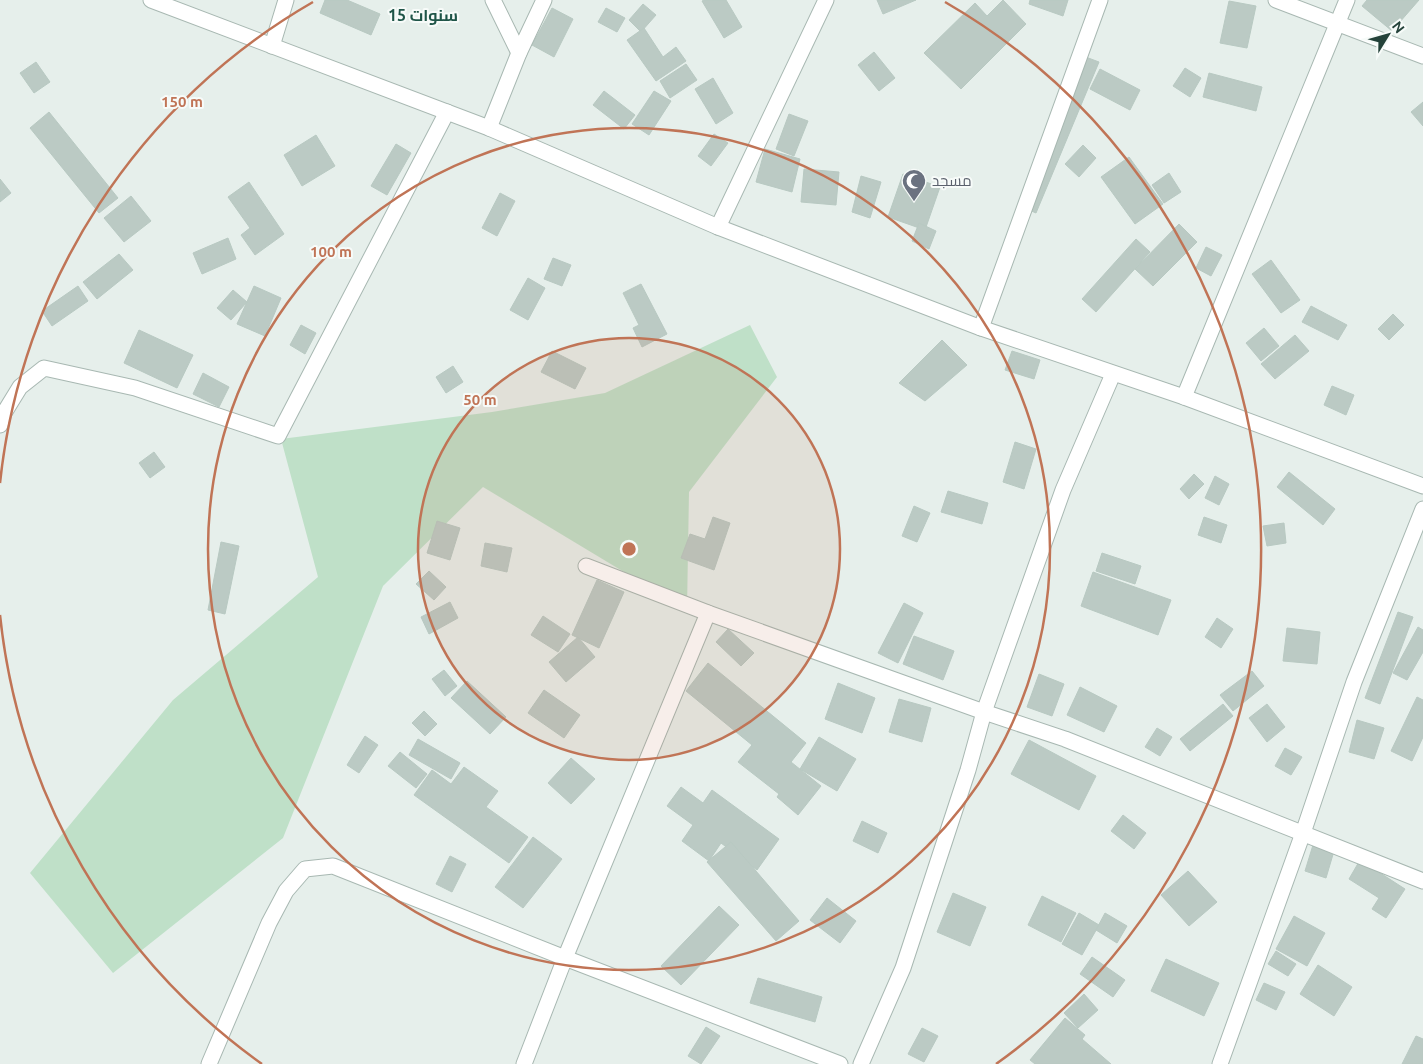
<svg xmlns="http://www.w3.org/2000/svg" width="1423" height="1064" viewBox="0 0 1423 1064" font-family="Ubuntu,Cairo,sans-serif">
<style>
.green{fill:#bfe0c8}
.building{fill:#bbcac4;stroke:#b8c9c2}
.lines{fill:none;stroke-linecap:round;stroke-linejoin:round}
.street-casing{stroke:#a8b8b2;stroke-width:17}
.street{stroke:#fff;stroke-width:15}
.ring{fill:none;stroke:#c07456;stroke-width:2.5}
.labels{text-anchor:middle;stroke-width:4;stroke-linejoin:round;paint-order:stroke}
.worship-label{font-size:15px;fill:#5b616d;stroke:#f7fbf9;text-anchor:start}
.neighbourhood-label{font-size:16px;font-weight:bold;fill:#1f5548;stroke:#f7fbf9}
.centre{fill:#c07456;stroke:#f7fbf9;stroke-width:2.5}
.ring-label{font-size:15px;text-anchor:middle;font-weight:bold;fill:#c07456;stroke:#f7fbf9;stroke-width:4;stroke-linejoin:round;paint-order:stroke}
</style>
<rect width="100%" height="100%" fill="#e6efeb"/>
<polygon class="green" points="750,325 777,377 689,492 687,610 483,487 383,586 283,838 113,973 30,873 173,700 318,577 281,439 492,412 605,393"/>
<g class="building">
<polygon points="325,0 347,0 380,14 371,35 320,13"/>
<polygon points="704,0 726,0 742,27 724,38 702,1"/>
<polygon points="877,0 916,0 883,14"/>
<polygon points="1003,0 1026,24 961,89 924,53 975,3 987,16"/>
<polygon points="1030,0 1068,0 1063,16 1029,4"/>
<polygon points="1367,0 1419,0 1392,31 1362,6"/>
<polygon points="1229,1 1256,6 1247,48 1220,43"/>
<polygon points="643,4 656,15 641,32 629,20"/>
<polygon points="552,8 573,19 554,57 532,45"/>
<polygon points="606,8 625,18 617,32 598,22"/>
<polygon points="644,28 663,57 676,47 686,61 656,81 627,40"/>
<polygon points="874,52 895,78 879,91 858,65"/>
<polygon points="1083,56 1099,62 1036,213 1020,206"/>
<polygon points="36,62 50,82 34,93 20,73"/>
<polygon points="686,64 697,80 670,98 660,81"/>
<polygon points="1185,68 1201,78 1190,97 1173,86"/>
<polygon points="1100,69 1140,90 1130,110 1090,89"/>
<polygon points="1209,73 1262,87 1256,111 1203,97"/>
<polygon points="713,78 733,113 716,124 695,89"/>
<polygon points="604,91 635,115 624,129 593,105"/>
<polygon points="654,91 671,101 649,135 632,124"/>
<polygon points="1423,102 1423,126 1411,112"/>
<polygon points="49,112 118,198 99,213 30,128"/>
<polygon points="789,114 808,121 794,156 776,149"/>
<polygon points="714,134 728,143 711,166 698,156"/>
<polygon points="316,135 335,166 302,186 284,155"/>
<polygon points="396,144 411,153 387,195 371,186"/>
<polygon points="1083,145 1096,158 1079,177 1065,164"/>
<polygon points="765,149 800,159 792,192 756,182"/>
<polygon points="1129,157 1163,204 1135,224 1101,177"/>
<polygon points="804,169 839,172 836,205 801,202"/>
<polygon points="1169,173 1181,192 1164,203 1152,185"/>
<polygon points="903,174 940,187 925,230 888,217"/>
<polygon points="861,176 881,182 870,218 852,212"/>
<polygon points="0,179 11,193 0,202"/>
<polygon points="249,182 284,234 255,255 241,235 250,228 228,197"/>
<polygon points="500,193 515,201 497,236 482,228"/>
<polygon points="131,196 151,221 124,242 104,218"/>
<polygon points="919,223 936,231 929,249 912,241"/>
<polygon points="1179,224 1197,242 1153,286 1135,269"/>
<polygon points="228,238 236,259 202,274 193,253"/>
<polygon points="1136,239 1150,252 1096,312 1082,299"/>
<polygon points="1206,247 1222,255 1211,276 1196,268"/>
<polygon points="119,254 133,270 97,299 83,282"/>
<polygon points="553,258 571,265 562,286 544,279"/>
<polygon points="1271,260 1300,300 1281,313 1252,274"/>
<polygon points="528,278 545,288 528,320 510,310"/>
<polygon points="641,284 667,334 642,347 633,328 639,325 623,293"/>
<polygon points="78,286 88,301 52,326 42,311"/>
<polygon points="254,286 281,298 265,336 237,324"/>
<polygon points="233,290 247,302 231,320 217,308"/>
<polygon points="1311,306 1347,325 1338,340 1302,322"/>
<polygon points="1393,314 1404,325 1389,340 1378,329"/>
<polygon points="301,325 316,333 305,354 290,345"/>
<polygon points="1264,328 1279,346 1261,361 1246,343"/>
<polygon points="139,330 193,355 177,388 124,363"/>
<polygon points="1295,335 1309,351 1275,379 1261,364"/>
<polygon points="942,340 967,365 925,401 899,383"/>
<polygon points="552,351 586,368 575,389 541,372"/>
<polygon points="1012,351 1040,360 1034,379 1005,370"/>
<polygon points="453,366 463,382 446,393 436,377"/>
<polygon points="203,373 229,387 219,407 193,394"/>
<polygon points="1332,386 1354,395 1346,415 1324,405"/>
<polygon points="1015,442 1036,449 1024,489 1003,482"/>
<polygon points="154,452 165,467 150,478 139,463"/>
<polygon points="1289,472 1335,509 1323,525 1277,487"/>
<polygon points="1194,474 1204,484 1189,499 1180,489"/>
<polygon points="1215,476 1229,484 1219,505 1205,498"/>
<polygon points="948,491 988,503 982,524 941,512"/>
<polygon points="914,506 930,513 917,542 902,536"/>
<polygon points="713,517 730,523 714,570 681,558 690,534 705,539"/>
<polygon points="1204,517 1227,525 1221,543 1198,535"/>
<polygon points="437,521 460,528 450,560 427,553"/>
<polygon points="1284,523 1286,543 1267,546 1263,526"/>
<polygon points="221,542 239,546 225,614 208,610"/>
<polygon points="485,543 512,548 507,572 481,566"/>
<polygon points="1102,553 1141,566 1135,584 1096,571"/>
<polygon points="429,571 446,587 434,600 416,584"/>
<polygon points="1093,572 1171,600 1158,635 1081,606"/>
<polygon points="597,580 624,592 599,648 572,635"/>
<polygon points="450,602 458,618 429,634 421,617"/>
<polygon points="904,603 923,613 898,663 878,653"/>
<polygon points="1398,612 1413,617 1380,704 1365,698"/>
<polygon points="543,616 570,634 558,652 531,635"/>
<polygon points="1217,618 1233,629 1221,648 1205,637"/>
<polygon points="1418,627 1423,630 1423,652 1407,680 1393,673"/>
<polygon points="1287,628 1320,632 1317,664 1283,661"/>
<polygon points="728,629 754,653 741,666 716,642"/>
<polygon points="914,636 954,651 943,680 903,664"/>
<polygon points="578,637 595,657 566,682 549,662"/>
<polygon points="708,663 806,743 791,762 821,786 798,815 777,797 779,794 738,762 752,745 686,691"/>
<polygon points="444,670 457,686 445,696 432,679"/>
<polygon points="1252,671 1264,686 1233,711 1220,695"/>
<polygon points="1039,674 1064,684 1052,716 1027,707"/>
<polygon points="467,681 506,717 490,734 451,698"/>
<polygon points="838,683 875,698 862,733 825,719"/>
<polygon points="1080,687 1117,706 1104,732 1067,715"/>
<polygon points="544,690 580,715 564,738 528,713"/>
<polygon points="1417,697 1423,700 1423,737 1412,761 1391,751"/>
<polygon points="899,699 931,708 922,742 889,732"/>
<polygon points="1223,704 1233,716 1190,751 1180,739"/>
<polygon points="1267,704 1285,727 1267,742 1249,718"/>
<polygon points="424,711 437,724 425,736 412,723"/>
<polygon points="1357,720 1384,728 1374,759 1349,752"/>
<polygon points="1157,728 1172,737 1160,756 1145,747"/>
<polygon points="365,736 378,745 359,773 347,765"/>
<polygon points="819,737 856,759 837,791 800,769"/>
<polygon points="418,739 460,763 451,779 409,755"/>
<polygon points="1029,740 1096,776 1079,810 1011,774"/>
<polygon points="1285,748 1302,757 1291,775 1275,766"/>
<polygon points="400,752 427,774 416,788 388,766"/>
<polygon points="571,758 595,779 571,804 548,783"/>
<polygon points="464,767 498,791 486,807 528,837 509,863 414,795 432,770 451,784"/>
<polygon points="681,787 703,803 712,790 779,839 757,870 721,843 709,861 682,841 693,825 667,806"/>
<polygon points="1123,815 1146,833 1134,849 1111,831"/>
<polygon points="862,821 887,833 878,853 853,841"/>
<polygon points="533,837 562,859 523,908 495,887"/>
<polygon points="731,842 799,921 776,941 707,862"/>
<polygon points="1313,845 1334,851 1326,878 1305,871"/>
<polygon points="450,856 466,864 452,892 436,884"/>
<polygon points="1360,860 1405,889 1386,918 1372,909 1379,898 1349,879"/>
<polygon points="1188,871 1217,902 1189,926 1161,895"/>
<polygon points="953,893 986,907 970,946 937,932"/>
<polygon points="1042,896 1076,913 1061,942 1028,925"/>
<polygon points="827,898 856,921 840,943 810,920"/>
<polygon points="719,906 739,925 681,985 661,966"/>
<polygon points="1079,913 1099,925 1082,955 1062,944"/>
<polygon points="1105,913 1127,926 1117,943 1096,930"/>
<polygon points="1294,916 1325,933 1307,966 1276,949"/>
<polygon points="1276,951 1296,964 1288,976 1268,964"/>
<polygon points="1092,957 1125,980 1113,997 1080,974"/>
<polygon points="1166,959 1219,983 1204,1016 1151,991"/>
<polygon points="1318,965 1352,987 1334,1016 1300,994"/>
<polygon points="758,978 822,997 815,1022 750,1003"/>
<polygon points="1264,983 1285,992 1276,1010 1256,1000"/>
<polygon points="1084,994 1098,1010 1078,1028 1064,1013"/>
<polygon points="1065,1018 1085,1035 1082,1039 1111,1064 1035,1064 1030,1060"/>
<polygon points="706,1027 720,1036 701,1064 688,1056"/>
<polygon points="922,1028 938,1036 924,1062 908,1054"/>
<polygon points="1416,1036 1423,1039 1423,1064 1402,1064"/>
</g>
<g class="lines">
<g class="street-casing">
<g id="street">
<polyline points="151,0 489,128 718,227 981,328 1184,397 1423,486"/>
<polyline points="493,0 519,53"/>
<polyline points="1276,0 1423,56"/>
<polyline points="272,46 286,0"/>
<polyline points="489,128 519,53 544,0"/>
<polyline points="718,227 826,0"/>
<polyline points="981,328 1100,0"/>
<polyline points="1184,397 1347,0"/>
<polyline points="0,425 4,413 20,387 44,368 135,388 278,436 447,112"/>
<polyline points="586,566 708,613 984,712 1065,739 1423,881"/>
<polyline points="209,1064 269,923 286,891 305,869 333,866 565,958 840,1064"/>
<polyline points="524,1064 565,958 708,613"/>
<polyline points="861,1064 903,968 968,770 984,712 1063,490 1113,374"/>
<polyline points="1220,1064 1303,833 1354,682 1423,509"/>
</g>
</g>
<use href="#street" class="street"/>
</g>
<circle cx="629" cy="549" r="211" fill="#c07456" fill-opacity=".12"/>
<g class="ring">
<circle cx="629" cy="549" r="211"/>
<circle cx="629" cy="549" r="421"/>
<path d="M262 1064A632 632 0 0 1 0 615M0 483A632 632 0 0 1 313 2M945 2A632 632 0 0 1 996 1064"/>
</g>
<defs>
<g id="mosque-pin" transform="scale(1.25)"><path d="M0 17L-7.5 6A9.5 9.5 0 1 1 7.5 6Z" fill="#6b7280" stroke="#f7fbf9"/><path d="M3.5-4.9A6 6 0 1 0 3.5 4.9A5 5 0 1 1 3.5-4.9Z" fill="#fff"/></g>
</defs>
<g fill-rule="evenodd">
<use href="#mosque-pin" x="914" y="181"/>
</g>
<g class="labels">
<g class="worship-label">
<text x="932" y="186">مسجد</text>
</g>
<g class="neighbourhood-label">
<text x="423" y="21">15 سنوات</text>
</g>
</g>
<circle cx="629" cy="549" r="8" class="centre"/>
<g class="ring-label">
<text x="182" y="107">150 m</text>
<text x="331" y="257">100 m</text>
<text x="480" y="405">50 m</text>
</g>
<g transform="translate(1388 35) rotate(53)" stroke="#f7fbf9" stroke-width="4" paint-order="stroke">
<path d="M0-4L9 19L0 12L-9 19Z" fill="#24423a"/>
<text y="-8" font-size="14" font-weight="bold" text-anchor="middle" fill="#24423a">N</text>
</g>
</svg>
